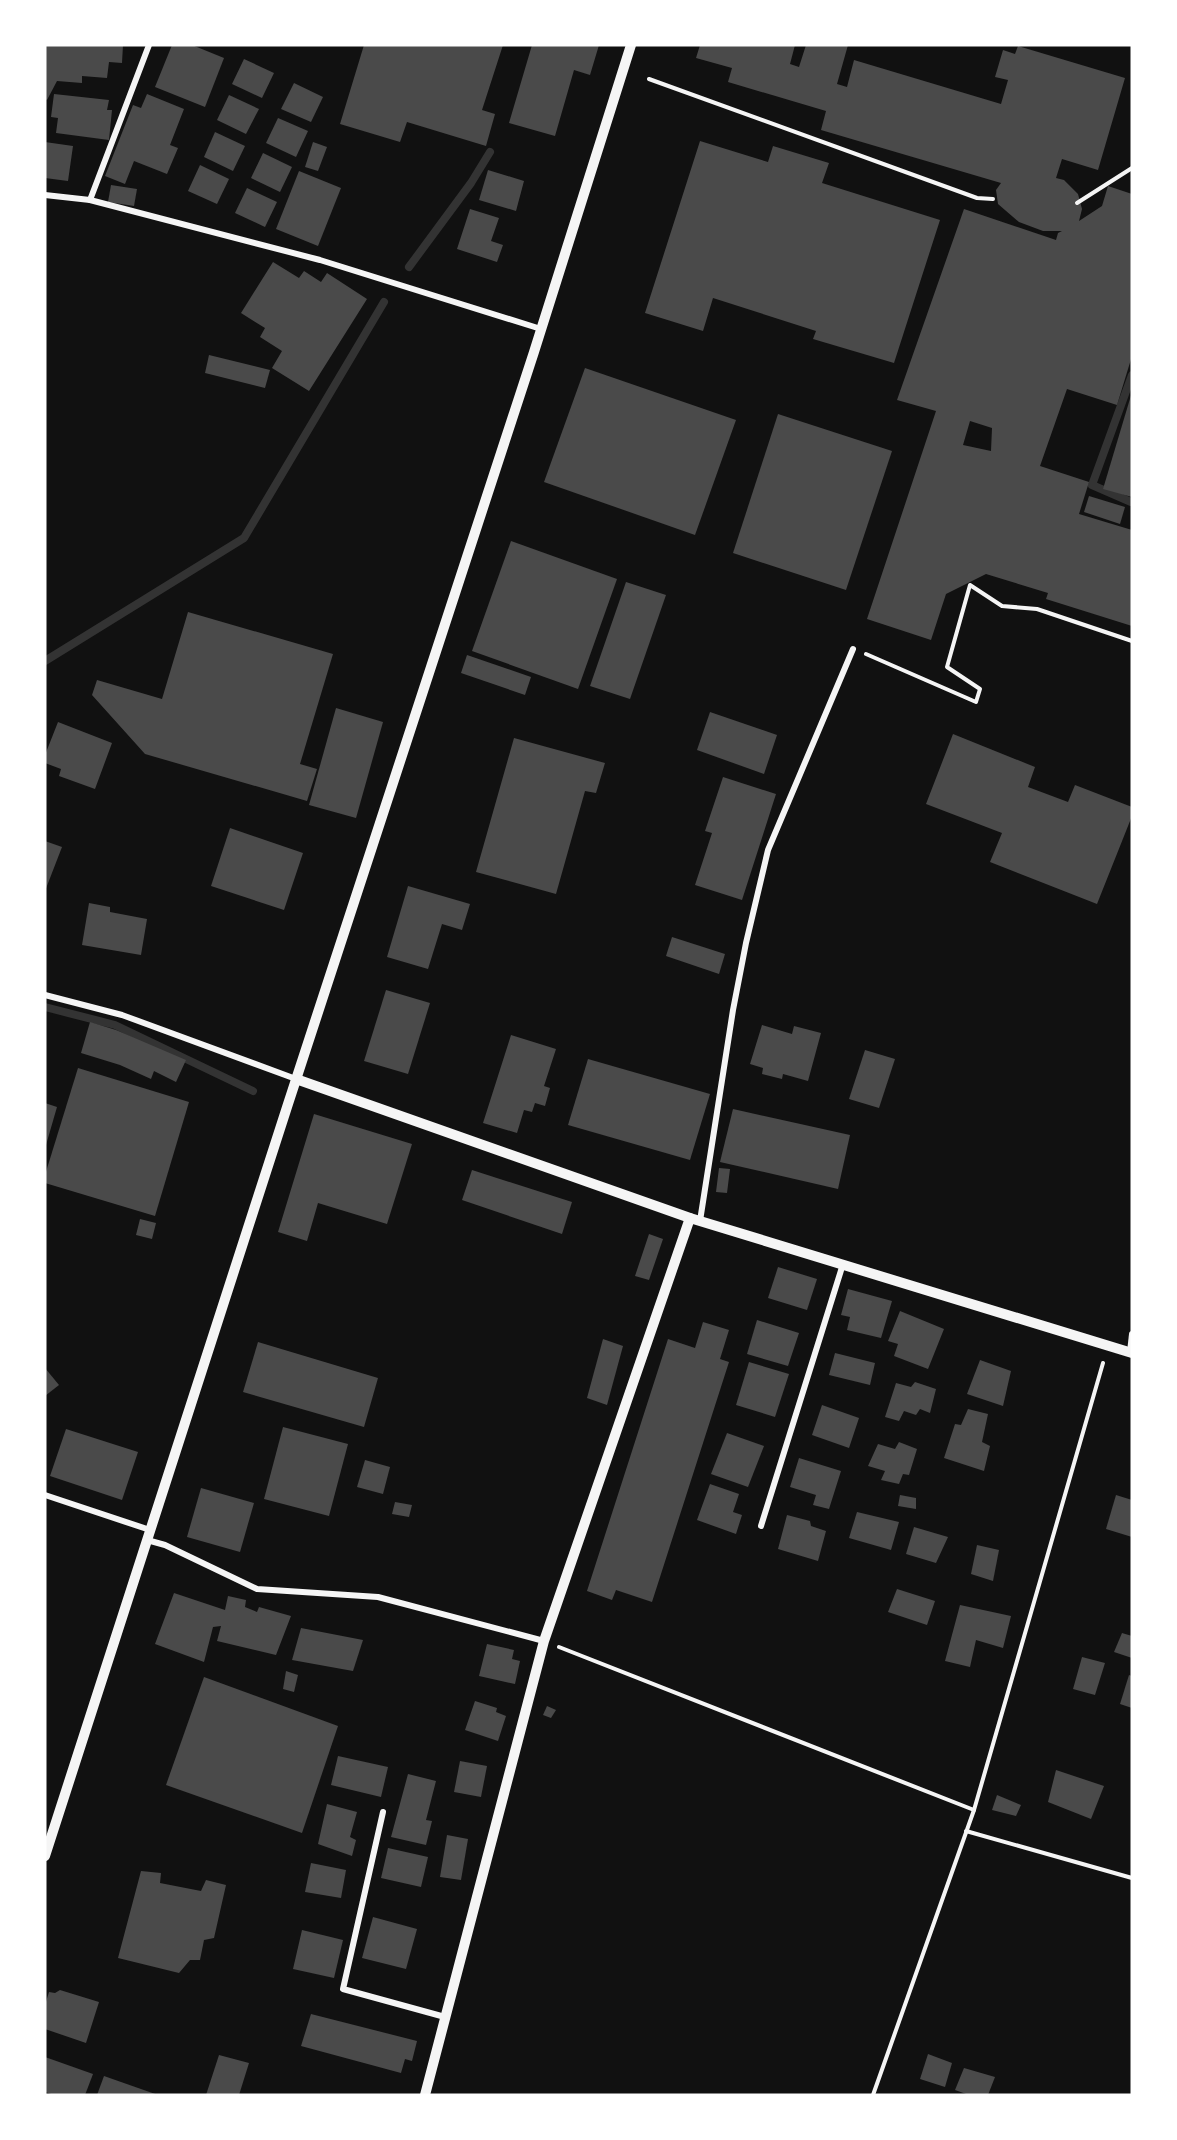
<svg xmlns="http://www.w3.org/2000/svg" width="1177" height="2140" viewBox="0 0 1177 2140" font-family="Jost,sans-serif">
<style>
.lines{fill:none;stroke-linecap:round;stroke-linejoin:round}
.stream{stroke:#333;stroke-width:8}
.building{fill:#4a4a4a;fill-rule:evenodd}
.path{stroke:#f5f5f5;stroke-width:4}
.minor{stroke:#f5f5f5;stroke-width:6}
.tertiary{stroke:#f5f5f5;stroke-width:10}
</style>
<rect width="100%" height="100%" fill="#111"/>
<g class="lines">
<g class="stream">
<polyline points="409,267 471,183 490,152"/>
<polyline points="1131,502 1092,485 1132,375"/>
<polyline points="45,661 244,538 384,302"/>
<polyline points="45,1007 115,1025 253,1091"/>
</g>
</g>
<g class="building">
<polygon points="45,45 123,45 122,63 109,62 107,78 82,76 82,83 57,81 47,100 45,99"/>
<polygon points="172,45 192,45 224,58 205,107 155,87"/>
<polygon points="364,45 503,45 482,110 495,114 486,146 407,122 400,142 340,124"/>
<polygon points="532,45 599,45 590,75 574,70 555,136 509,123"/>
<path d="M700,45H795L790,64L799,67L806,45H848L837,84L847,87L854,60L1001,104L1008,80L995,77L1003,50L1015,54L1018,46L1125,78L1098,170L1062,159L1056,178L1064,180L1078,194L1082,209L1079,221L1102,206L1108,186L1132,194V356L1117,405L1067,389L1040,466L1089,482L1079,514L1132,530V626L1046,599L1048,593L986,574L946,594L931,640L867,619L936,411L897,400L964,209L1056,240L1058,233L1062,231H1043L1019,222L998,204L996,190L1001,183L821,130L826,111L728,82L732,68L696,58ZM970,421L992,428L991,451L963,445Z"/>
<polygon points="244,59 274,73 262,98 232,84"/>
<polygon points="294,83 323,97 311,122 281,109"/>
<polygon points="54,94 109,100 107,110 112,110 109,140 56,133 58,118 51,117"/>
<polygon points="147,94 184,109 170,145 178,148 167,174 134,161 125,184 105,176 133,105 141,108"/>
<polygon points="229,95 259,109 246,134 217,120"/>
<polygon points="278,118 308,131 296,157 266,143"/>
<polygon points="215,132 245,146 233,171 204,157"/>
<polygon points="700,141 768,162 773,146 829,163 822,183 940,220 894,363 813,339 816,331 713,298 703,331 645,313"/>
<polygon points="45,142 73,146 68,181 45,178"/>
<polygon points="313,142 327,147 318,171 305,167"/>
<polygon points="263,153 292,167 280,192 251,178"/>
<polygon points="200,165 229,179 217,204 188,191"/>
<polygon points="488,170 524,181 516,211 479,200"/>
<polygon points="299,171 341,188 318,246 276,229"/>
<polygon points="111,185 137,189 134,206 108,202"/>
<polygon points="247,188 277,202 265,227 235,213"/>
<polygon points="470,209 499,218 491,241 503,245 497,262 457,249"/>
<polygon points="273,262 299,278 304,271 321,282 327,273 367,299 309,391 272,368 282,351 260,337 265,328 241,313"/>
<polygon points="209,355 270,370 265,388 205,373"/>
<polygon points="585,368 736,420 695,535 544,482"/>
<polygon points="1132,392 1132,497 1103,489"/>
<polygon points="778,414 892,451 846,590 733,553"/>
<polygon points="1089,496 1125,507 1120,524 1084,512"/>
<polygon points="511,541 617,579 578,689 472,651"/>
<polygon points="626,582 666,595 630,699 590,686"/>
<polygon points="188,612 333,654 300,764 317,769 307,801 145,754 92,695 97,680 162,699"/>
<polygon points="467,655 531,677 525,695 461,673"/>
<polygon points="336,708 383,722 356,818 309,805"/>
<polygon points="710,712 777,735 764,774 697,750"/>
<polygon points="58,722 112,743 95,789 59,776 61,769 45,763 45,755"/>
<polygon points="953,734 1035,767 1028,787 1068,802 1075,785 1132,807 1132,816 1097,904 990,862 1002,833 926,804"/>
<polygon points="514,738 605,763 596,793 585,791 556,894 476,872"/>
<polygon points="723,777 776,794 742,900 695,885 712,833 705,831"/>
<polygon points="230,828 303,853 284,910 211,886"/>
<polygon points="45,841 62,847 45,891"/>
<polygon points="408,886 470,904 462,930 442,924 428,969 387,957"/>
<polygon points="89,903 110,907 110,912 147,919 141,955 82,945"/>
<polygon points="672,937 725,954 719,974 666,956"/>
<polygon points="386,990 430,1003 408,1074 364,1061"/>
<polygon points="90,1022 116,1030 186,1060 176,1082 154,1071 151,1079 120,1065 81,1053"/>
<polygon points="762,1025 792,1034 794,1026 821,1033 808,1081 783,1074 782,1079 762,1074 763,1068 750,1064"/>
<polygon points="511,1035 556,1049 544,1086 550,1088 545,1106 535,1103 532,1112 524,1110 517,1133 483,1123"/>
<polygon points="865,1050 895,1059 879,1108 849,1099"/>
<polygon points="588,1059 710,1094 690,1160 568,1125"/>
<polygon points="78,1068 189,1102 155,1216 45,1183 45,1175"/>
<polygon points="45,1103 57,1107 46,1145 45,1145"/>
<polygon points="733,1109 850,1135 838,1189 720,1162"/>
<polygon points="314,1114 412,1144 387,1224 318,1203 307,1241 278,1232"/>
<polygon points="719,1168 730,1169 727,1193 716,1192"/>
<polygon points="472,1170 572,1202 562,1234 462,1200"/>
<polygon points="140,1219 156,1223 152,1239 136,1235"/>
<polygon points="649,1234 663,1239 649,1280 635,1276"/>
<polygon points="778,1267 817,1279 807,1310 768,1298"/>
<polygon points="848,1289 892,1301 881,1338 847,1330 850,1317 841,1315"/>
<polygon points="900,1311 944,1329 928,1369 894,1356 898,1344 888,1341"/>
<polygon points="757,1320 799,1333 788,1366 747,1354"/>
<polygon points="703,1322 729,1330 720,1359 729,1362 652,1602 616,1590 612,1600 587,1591 668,1339 695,1348"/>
<polygon points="603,1339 623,1346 607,1405 587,1398"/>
<polygon points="258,1342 378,1378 364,1427 243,1392"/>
<polygon points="835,1353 875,1363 870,1385 829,1375"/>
<polygon points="980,1360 1011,1371 1003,1406 967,1394"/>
<polygon points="749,1362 789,1374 775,1417 736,1405"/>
<polygon points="45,1368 59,1385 45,1396"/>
<polygon points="915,1382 936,1389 930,1413 920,1409 916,1415 904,1411 899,1421 885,1417 896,1383 911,1387"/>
<polygon points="822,1405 859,1418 849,1448 812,1435"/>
<polygon points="968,1409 988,1414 982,1442 990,1446 984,1471 944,1458 955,1424 961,1425"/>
<polygon points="283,1427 348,1444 329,1516 264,1499"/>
<polygon points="66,1429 138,1452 122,1500 50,1476"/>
<polygon points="727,1433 764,1446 748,1487 711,1474"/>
<polygon points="899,1442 917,1449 909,1475 903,1474 899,1484 881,1480 885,1471 868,1466 878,1444 895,1449"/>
<polygon points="799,1458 841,1471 829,1509 813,1505 816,1495 790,1487"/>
<polygon points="365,1460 390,1467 383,1494 357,1487"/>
<polygon points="710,1484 739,1494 733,1512 742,1515 736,1534 697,1520"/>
<polygon points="201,1488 254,1503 240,1552 187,1537"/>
<polygon points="900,1495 916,1498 916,1509 898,1506"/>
<polygon points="1116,1495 1132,1500 1132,1537 1106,1529"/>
<polygon points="395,1502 412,1505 409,1517 392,1514"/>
<polygon points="857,1512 899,1522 891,1550 849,1538"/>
<polygon points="787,1515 810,1521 811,1526 826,1531 818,1561 778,1549"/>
<polygon points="914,1527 948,1537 936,1563 906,1554"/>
<polygon points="977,1545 999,1550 993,1581 971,1574"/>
<polygon points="897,1589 935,1601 927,1625 888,1612"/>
<polygon points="174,1593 225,1610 228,1596 246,1600 245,1607 257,1612 259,1607 291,1616 276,1655 217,1641 221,1626 213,1627 204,1662 155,1644"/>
<polygon points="960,1605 1011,1616 1003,1648 976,1640 970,1667 945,1661"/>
<polygon points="301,1628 363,1640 353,1671 292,1660"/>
<polygon points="1122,1633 1132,1636 1132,1658 1114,1652"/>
<polygon points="487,1644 514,1650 512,1659 520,1661 515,1684 479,1676"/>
<polygon points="1082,1657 1105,1663 1095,1695 1073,1689"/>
<polygon points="286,1671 298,1675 294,1692 283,1689"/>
<polygon points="1129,1675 1132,1676 1132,1708 1120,1704"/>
<polygon points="204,1677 338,1726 302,1833 166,1785"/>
<polygon points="475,1701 497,1708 496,1712 506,1716 498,1741 465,1730"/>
<polygon points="547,1706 556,1710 551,1718 543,1715"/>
<polygon points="338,1756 388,1767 381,1797 331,1785"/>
<polygon points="460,1761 487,1766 481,1797 454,1792"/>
<polygon points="1056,1770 1104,1786 1091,1819 1048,1802"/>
<polygon points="408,1774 436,1781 426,1820 432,1821 426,1845 391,1837"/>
<polygon points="997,1795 1021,1805 1016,1816 992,1810"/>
<polygon points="327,1804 357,1812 350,1837 356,1840 352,1856 318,1844"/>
<polygon points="447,1835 468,1839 461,1880 440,1877"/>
<polygon points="388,1848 428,1857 421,1887 381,1878"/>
<polygon points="311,1863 346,1870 341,1898 305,1892"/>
<polygon points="141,1871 161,1873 160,1883 201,1891 206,1880 226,1885 214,1938 204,1940 200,1960 190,1960 179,1973 118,1958"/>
<polygon points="373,1917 417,1929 406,1969 362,1958"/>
<polygon points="302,1930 343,1940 334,1978 293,1969"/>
<polygon points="60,1990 99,2002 86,2043 45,2029 45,2005 49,1992 55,1993"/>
<polygon points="311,2014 417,2041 412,2061 405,2059 401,2073 301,2046"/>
<polygon points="928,2054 952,2063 945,2087 920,2079"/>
<polygon points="219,2055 249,2063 239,2095 206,2095"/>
<polygon points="45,2057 93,2074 85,2095 54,2095 45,2092"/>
<polygon points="964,2068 995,2077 988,2095 969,2095 955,2090"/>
<polygon points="104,2076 158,2095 97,2095"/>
</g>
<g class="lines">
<g class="path">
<polyline points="649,79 977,198 993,199"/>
<polyline points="1077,203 1132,168"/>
<polyline points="866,654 976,702 980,689 947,667 970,585 1002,606 1037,609 1132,641"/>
<polyline points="559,1647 974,1810"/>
<polyline points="966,1831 1132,1878"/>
<polyline points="873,2095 974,1810 1103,1363"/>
</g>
<g class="minor">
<polyline points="45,195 90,200 320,260 541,329"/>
<polyline points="90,200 149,45"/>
<polyline points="45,995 122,1015 296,1079"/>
<polyline points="700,1221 733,1010 746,943 768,850 853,649"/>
<polyline points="1130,1352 1132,1334"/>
<polyline points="45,1495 150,1530"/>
<polyline points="761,1526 843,1264"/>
<polyline points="147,1540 165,1545 257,1589 378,1597 544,1641"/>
<polyline points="383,1812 343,1989 445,2017"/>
</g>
<g class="tertiary">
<polyline points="296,1079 690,1218 1132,1353"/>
<polyline points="45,1856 288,1104 534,352 631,45"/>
<polyline points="425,2095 544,1641 690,1218"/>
</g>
</g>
<rect width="1177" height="2140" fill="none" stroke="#ffffff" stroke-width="93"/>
</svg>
